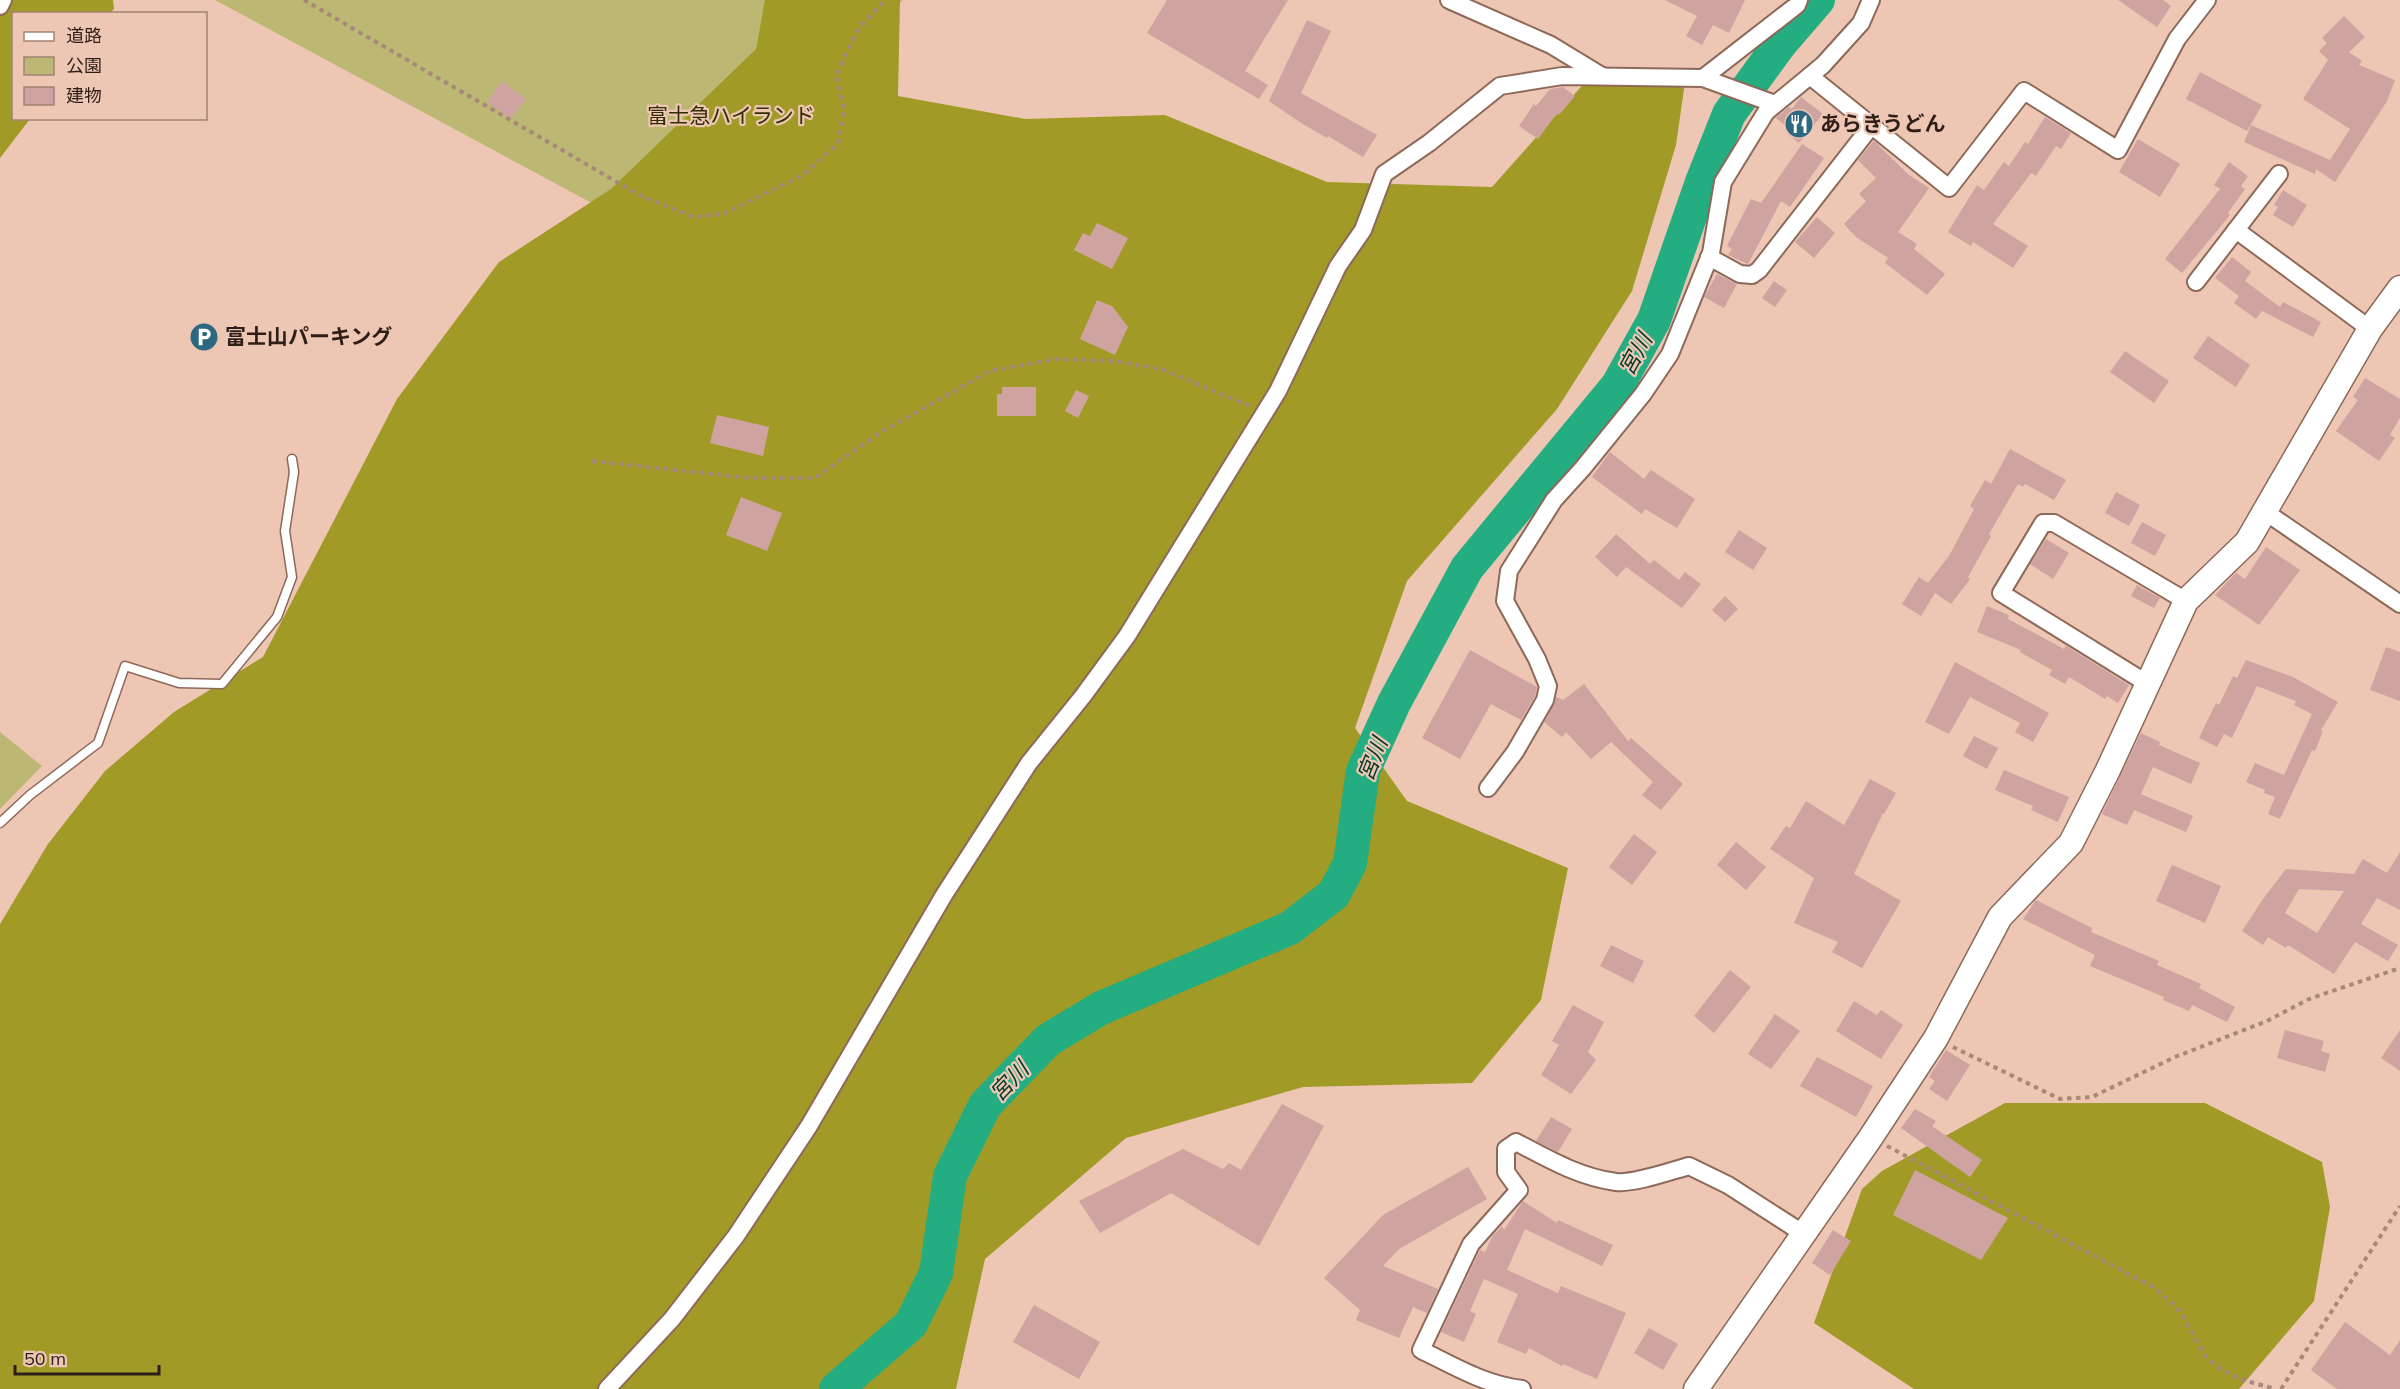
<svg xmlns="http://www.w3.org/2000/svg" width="2400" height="1389" viewBox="0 0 2400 1389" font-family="Mulish,'Noto Sans JP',sans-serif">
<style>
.green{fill:#bcb873}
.forest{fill:#a29a26}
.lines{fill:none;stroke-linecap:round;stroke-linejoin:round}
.river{stroke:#23ad80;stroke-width:34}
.building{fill:#cfa39f;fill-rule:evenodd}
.lane-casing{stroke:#8d6959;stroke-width:11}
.street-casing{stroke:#8d6959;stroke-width:20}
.secondary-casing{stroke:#8d6959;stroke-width:27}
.path{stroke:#a7887a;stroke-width:4;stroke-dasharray:4.5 4.5;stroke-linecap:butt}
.lane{stroke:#fff;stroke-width:8}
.street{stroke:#fff;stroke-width:16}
.secondary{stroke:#fff;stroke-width:24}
.labels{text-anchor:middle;stroke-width:4.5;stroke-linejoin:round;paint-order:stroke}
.park-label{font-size:21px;fill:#302d00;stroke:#eec6b4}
.poi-label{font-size:21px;font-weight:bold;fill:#2d1e18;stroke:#eec6b4;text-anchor:start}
.water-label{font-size:22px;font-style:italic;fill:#003726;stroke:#eec6b4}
</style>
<rect width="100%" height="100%" fill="#eec6b4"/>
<g class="green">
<polygon points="215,0 903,0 880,24 640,229"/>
<polygon points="0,732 42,766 0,809"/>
</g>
<g class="forest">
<polygon points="0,0 113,0 114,9 110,13 14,14 14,118 30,119 0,158"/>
<polygon points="765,0 900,0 898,96 1025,119 1165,115 1327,182 1492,187 1596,70 1687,68 1676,145 1632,291 1557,409 1407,581 1355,728 1407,801 1568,868 1541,1000 1472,1083 1303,1087 1126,1138 985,1259 956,1389 0,1389 0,924 48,844 105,771 174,712 263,657 397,399 499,262 611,189 756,49"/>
<polygon points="2005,1103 2205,1103 2322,1162 2330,1207 2314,1301 2239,1389 1914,1389 1814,1323 1862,1189 1882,1171"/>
</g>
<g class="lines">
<polyline class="river" points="836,1389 911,1324 936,1273 950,1176 985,1105 1048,1040 1101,1008 1290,928 1334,894 1350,863 1363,771 1394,703 1467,568 1618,385 1654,320 1702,182 1729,114 1780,44 1818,0"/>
</g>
<g class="building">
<polygon points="1167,0 1288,0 1245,71 1268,85 1259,99 1147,33"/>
<polygon points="1665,0 1745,0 1729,33 1713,25 1702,45 1686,36 1697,16"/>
<polygon points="2118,0 2163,0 2171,6 2157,27"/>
<polygon points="2344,16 2365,37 2349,52 2362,61 2359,65 2395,80 2387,101 2335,182 2316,169 2315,174 2244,142 2251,125 2330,160 2350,129 2303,99 2328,60 2319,51 2327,43 2322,38"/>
<polygon points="1307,20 1331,31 1301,93 1377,135 1363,157 1328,136 1327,138 1301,123 1269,101"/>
<polygon points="2200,72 2262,105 2247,131 2186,99"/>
<polygon points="502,81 526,99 511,119 487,102"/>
<polygon points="1563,87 1575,96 1559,115 1557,113 1538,139 1519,126 1534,104 1536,106 1550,89"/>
<polygon points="1801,97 1823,114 1799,143 1787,134 1791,130 1776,118 1789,107 1792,109"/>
<polygon points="2045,117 2071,133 2061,149 2056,146 2036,176 2031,173 1993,224 2028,246 2013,268 1973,242 1971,246 1948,232 1977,185 1984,190 2004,162 2009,166 2025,142 2028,144"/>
<polygon points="2138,139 2180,164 2160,197 2119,172"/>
<polygon points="1874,141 1909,175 1929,188 1898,232 1917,244 1914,249 1945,274 1927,295 1885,263 1888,258 1856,237 1844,224 1866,201 1859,194 1876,178 1858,160"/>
<polygon points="1802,144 1824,158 1790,207 1781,201 1748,264 1728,255 1732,249 1727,246 1751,199 1761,203"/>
<polygon points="2229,162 2248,176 2241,186 2245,189 2228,213 2230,215 2182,273 2165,259 2220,189 2214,185"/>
<polygon points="2283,190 2307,205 2293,227 2273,215 2278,207 2274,205"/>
<polygon points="1817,217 1835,233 1814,258 1795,242"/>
<polygon points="1097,223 1128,238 1112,269 1074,250 1083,233 1090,236"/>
<polygon points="2232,257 2251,272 2245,281 2280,307 2283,302 2321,322 2313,337 2262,311 2256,319 2234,303 2239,296 2215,278"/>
<polygon points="1717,274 1737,284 1724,308 1704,297"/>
<polygon points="1774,281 1787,290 1775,307 1762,298"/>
<polygon points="1097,300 1112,306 1128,327 1115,355 1080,339"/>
<polygon points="2208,336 2250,365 2236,387 2193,358"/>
<polygon points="2125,351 2169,381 2154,403 2110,372"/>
<polygon points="2365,378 2400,399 2400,418 2390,435 2395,438 2379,461 2336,431 2358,400 2353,397"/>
<polygon points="1002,387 1036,387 1036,416 997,416 997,394 1002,394"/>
<polygon points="1076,390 1089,396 1078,418 1065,411"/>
<polygon points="717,415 769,427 763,456 710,443"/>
<polygon points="2010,449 2066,480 2054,500 2025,484 2023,487 2018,484 1989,534 1991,536 1968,577 1970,579 1951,604 1935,593 1921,616 1902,604 1919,577 1928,583 1949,556 1974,509 1970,506 1985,480 1991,484"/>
<polygon points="1610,452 1644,479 1651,470 1695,499 1677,528 1645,509 1642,514 1592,477"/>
<polygon points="2116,492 2140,505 2129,526 2105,513"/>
<polygon points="741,497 782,513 767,551 726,535"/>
<polygon points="2142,522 2166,535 2155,556 2131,543"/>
<polygon points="1739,530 1767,548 1753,570 1725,552"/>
<polygon points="1616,534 1650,564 1654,560 1679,580 1685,572 1701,584 1682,608 1626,567 1617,577 1595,557"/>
<polygon points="2046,539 2069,553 2053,579 2030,564"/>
<polygon points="2266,547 2300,570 2259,625 2215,595 2236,573 2245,579"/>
<polygon points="2137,585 2160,598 2154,608 2131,596"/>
<polygon points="1725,596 1738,609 1725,622 1712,610"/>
<polygon points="1987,606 2009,615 2008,619 2064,649 2066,646 2129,685 2118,703 2107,696 2105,699 2069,677 2065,684 2049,675 2052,670 2020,652 2021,650 1977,632"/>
<polygon points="2386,647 2400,652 2400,701 2370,690"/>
<polygon points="1470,650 1537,687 1535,696 1521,720 1491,704 1460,759 1422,738"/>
<polygon points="2246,660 2293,677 2338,702 2321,730 2323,731 2315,751 2312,750 2280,819 2268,814 2275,797 2264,793 2265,790 2246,782 2255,763 2284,775 2312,714 2294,705 2296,701 2257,686 2232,738 2224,734 2217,747 2199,738 2216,703 2219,705 2233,676 2237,678"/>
<polygon points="1955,662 2049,713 2033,742 2015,732 2020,723 1970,697 1949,734 1925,722"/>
<polygon points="1584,684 1628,741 1631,738 1683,784 1661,810 1642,795 1653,782 1611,742 1591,759 1566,732 1562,737 1544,722 1556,697 1563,700"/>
<polygon points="2141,733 2160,742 2159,745 2200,763 2191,784 2153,767 2141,794 2193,816 2186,832 2134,810 2127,825 2102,814"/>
<polygon points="1974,736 1998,748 1987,769 1963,756"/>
<polygon points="2004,770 2069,797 2058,822 2031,810 2033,806 1995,790"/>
<polygon points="1870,779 1896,793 1884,814 1883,813 1854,874 1901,901 1862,968 1832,952 1838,942 1794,923 1814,878 1770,849 1786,826 1790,828 1806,801 1844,825"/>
<polygon points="1634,834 1657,852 1632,885 1609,867"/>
<polygon points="1736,842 1766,867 1746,890 1717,865"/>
<path d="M2400,852V910L2377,898L2361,924L2398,945L2388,961L2355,942L2334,974L2288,945L2286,948L2268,937L2263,945L2242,931L2263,899L2286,869L2354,874L2363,859L2387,873ZM2299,889L2344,891L2317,933L2285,913Z"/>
<polygon points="2172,865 2221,886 2205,923 2156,901"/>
<polygon points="2036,900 2092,928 2091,932 2159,961 2157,965 2201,984 2199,988 2235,1007 2227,1022 2192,1005 2189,1011 2163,1000 2164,997 2090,966 2095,955 2023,919"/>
<polygon points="1611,945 1644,961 1633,983 1600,966"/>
<polygon points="1730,970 1751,987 1714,1033 1694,1016"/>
<polygon points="1854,1001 1877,1015 1881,1010 1903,1025 1881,1059 1836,1031"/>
<polygon points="1573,1005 1604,1022 1588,1052 1596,1060 1571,1094 1541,1075 1559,1045 1552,1041"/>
<polygon points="1775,1014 1800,1031 1771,1069 1748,1054"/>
<polygon points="2285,1030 2324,1041 2321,1051 2330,1054 2325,1072 2277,1058"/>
<polygon points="2400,1030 2400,1071 2381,1058"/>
<polygon points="1946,1050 1970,1065 1947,1101 1929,1089 1935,1081 1929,1077"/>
<polygon points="1817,1057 1873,1086 1856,1117 1800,1086"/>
<polygon points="1282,1104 1324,1126 1259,1246 1171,1193 1100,1233 1079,1201 1183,1149 1223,1169 1229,1163 1241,1170"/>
<polygon points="1915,1109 1936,1121 1932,1126 1982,1160 1970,1177 1901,1128"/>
<polygon points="1551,1117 1572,1129 1558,1152 1536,1141"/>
<polygon points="1468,1167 1487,1199 1399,1249 1383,1266 1438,1289 1427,1313 1413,1307 1399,1338 1356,1320 1360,1310 1324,1278 1383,1215"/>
<polygon points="1915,1170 2008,1218 1981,1260 1893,1215"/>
<polygon points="1523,1201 1557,1223 1558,1220 1613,1245 1602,1266 1525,1229 1507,1270 1558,1293 1561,1286 1626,1313 1597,1379 1563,1364 1562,1366 1529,1348 1526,1354 1497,1342 1518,1294 1484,1279 1470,1311 1476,1314 1464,1342 1441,1332 1480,1250 1485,1252 1492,1237 1502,1226 1504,1230"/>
<polygon points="1833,1230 1851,1241 1830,1275 1812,1263"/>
<polygon points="1034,1305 1100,1342 1079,1379 1013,1342"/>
<polygon points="2345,1322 2390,1355 2400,1340 2400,1389 2337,1389 2311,1370"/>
<polygon points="1649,1328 1678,1344 1663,1370 1634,1353"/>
</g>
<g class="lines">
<g class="lane-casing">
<polyline id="lane" points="0,823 30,795 98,743 125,666 179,683 222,684 277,617 292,577 285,531 294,472 292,459"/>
</g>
<g class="street-casing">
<g id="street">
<polyline points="1449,0 1551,45 1602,76"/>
<polyline points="0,6 3,0"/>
<polyline points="1810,76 1949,188 2024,91 2118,150 2177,39 2207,0"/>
<polyline points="1703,78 1775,104"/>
<polyline points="2236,230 2370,329"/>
<polyline points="1709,257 1740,274 1752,275 1759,270 1872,125"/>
<polyline points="2196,282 2279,174"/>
<polyline points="2264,511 2400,604"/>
<polyline points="2148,684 2001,593 2043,523 2054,523 2186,601"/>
<polyline points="1488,788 1515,752 1545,700 1548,686 1537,659 1505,601 1509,571 1554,500 1583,468 1643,394 1670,354 1711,253 1723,182 1766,112 1823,65 1861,23 1871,0"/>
<polyline points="607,1389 672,1319 736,1236 809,1126 944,895 1029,763 1083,696 1127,636 1278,391 1338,266 1363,230 1384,174 1429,143 1500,86 1562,76 1703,78 1797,5 1799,0"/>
<path d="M1522,1389C1485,1385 1454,1366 1421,1350L1471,1244L1519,1190L1506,1172V1149L1516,1142C1548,1159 1579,1177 1616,1182C1634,1184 1671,1171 1689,1166L1728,1185L1804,1234"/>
</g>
</g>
<g class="secondary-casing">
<polyline id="secondary" points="1696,1389 1871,1137 1936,1038 2000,917 2071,843 2108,770 2186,601 2247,542 2370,329 2400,288"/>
</g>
<g class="path">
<polyline points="304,0 641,196 694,217 723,214 803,175 838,143 844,110 836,75 859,28 885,0"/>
<polyline points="592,461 750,478 815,478 881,432 990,371 1056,359 1114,361 1161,369 1250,406"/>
<polyline points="1953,1047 2060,1099 2092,1097 2175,1057 2267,1021 2309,999 2400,968"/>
<polyline points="1887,1146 2155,1288 2179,1310 2206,1357 2219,1368 2240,1379 2275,1389"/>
<polyline points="2281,1389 2400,1206"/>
</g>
<use href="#lane" class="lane"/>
<use href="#street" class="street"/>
<use href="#secondary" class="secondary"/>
</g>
<defs>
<g id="restaurant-disc" transform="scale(1.5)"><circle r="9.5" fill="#2c6980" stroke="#eec6b4"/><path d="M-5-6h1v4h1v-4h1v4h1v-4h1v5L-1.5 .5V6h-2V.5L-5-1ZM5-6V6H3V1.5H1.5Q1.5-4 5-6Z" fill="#fff"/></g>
<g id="parking-disc" transform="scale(1.5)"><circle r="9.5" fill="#2c6980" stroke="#eec6b4"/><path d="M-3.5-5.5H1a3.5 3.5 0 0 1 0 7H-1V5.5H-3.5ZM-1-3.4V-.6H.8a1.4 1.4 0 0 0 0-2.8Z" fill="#fff"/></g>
</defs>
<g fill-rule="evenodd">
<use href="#restaurant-disc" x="1799" y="124"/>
<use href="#parking-disc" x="204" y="337"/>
</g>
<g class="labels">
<g class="park-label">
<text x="731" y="123">富士急ハイランド</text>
</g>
<g class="poi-label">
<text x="1820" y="131">あらきうどん</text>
<text x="225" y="344">富士山パーキング</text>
</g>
<g class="water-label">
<text transform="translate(1635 354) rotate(-61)" y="8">宮川</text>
<text transform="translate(1372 759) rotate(-68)" y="8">宮川</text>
<text transform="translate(1009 1081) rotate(-46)" y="8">宮川</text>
</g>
</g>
<rect x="12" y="12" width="195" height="108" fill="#eec6b4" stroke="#a18376" stroke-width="1.5"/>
<rect x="24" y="32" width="30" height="9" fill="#ffffff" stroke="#a18376" stroke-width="1.5"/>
<text x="66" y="42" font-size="18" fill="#2d1e18">道路</text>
<rect x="24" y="57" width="30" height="18" fill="#bcb873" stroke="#a18376" stroke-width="1.5"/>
<text x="66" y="72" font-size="18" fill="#2d1e18">公園</text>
<rect x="24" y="87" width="30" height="18" fill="#cfa39f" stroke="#a18376" stroke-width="1.5"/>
<text x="66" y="102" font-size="18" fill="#2d1e18">建物</text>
<path d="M15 1365v9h144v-9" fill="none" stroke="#2d1e18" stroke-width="3"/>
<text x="24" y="1365" font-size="18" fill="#2d1e18" stroke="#eec6b4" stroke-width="4.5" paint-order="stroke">50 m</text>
</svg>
